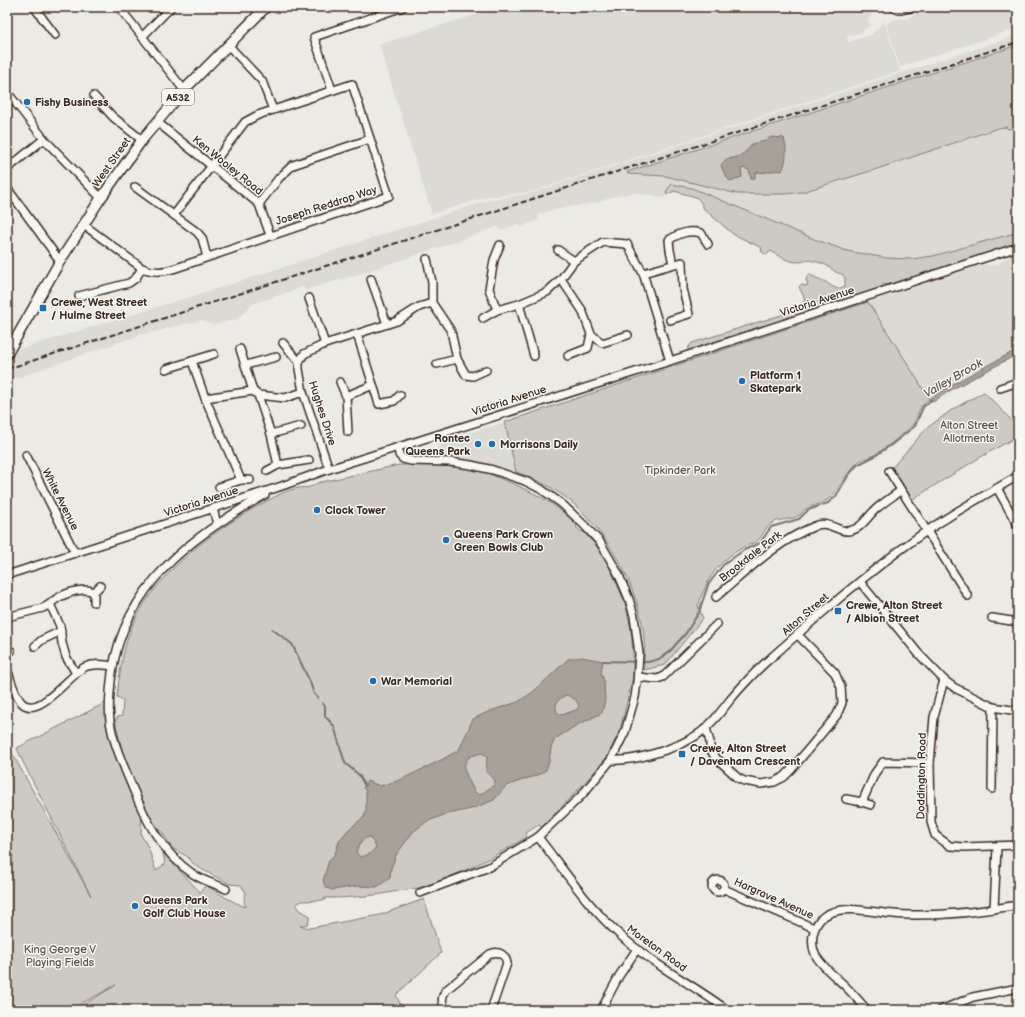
<svg xmlns="http://www.w3.org/2000/svg" width="1025" height="1017" viewBox="0 0 1025 1017" font-family="'Balsamiq Sans',sans-serif">
<style>
.built{fill:#dcdad4}
.green{fill:#cdcac4;stroke:#847a71}
.water{fill:#a8a198;stroke:#7c7167;fill-rule:evenodd}
.lines{fill:none;stroke-linecap:round;stroke-linejoin:round}
.stream{stroke:#7c7167;stroke-width:2}
.minor-casing{stroke:#3b2a1e;stroke-width:10}
.major-casing{stroke:#3b2a1e;stroke-width:12}
.minor{stroke:#f6f6f2;stroke-width:7}
.major{stroke:#f6f6f2;stroke-width:9}
.rail{stroke:#3b2a1e;stroke-width:2;stroke-dasharray:6 3;stroke-linecap:butt}
.poi-dot{fill:#1f6fb2;stroke:#f6f6f2;stroke-width:1.5}
.labels{text-anchor:middle;stroke-width:3;stroke-linejoin:round;paint-order:stroke}
.shield{fill:#f6f6f2;stroke:#73675e;stroke-width:1}
.shield-label{font-size:10px;font-weight:bold;fill:#3b2a1e}
.poi-label{font-size:11px;font-weight:bold;fill:#3b2a1e;stroke:#f6f6f2;text-anchor:start}
.street-label{font-size:11px;fill:#3b2a1e;stroke:#f6f6f2}
.park-label{font-size:11px;fill:#605248;stroke:#f6f6f2}
.water-label{font-size:12px;font-style:italic;fill:#615449;stroke:#f6f6f2}
</style>
<rect width="100%" height="100%" fill="#ebeae5"/>
<filter id="ink" filterUnits="userSpaceOnUse"><feTurbulence type="fractalNoise" baseFrequency=".025" numOctaves="2"/><feDisplacementMap in="SourceGraphic" scale="8" xChannelSelector="R" yChannelSelector="G"/><feConvolveMatrix kernelMatrix="1 2 1 2 8 2 1 2 1" color-interpolation-filters="sRGB"/></filter>
<g filter="url(#ink)">
<g class="built">
<polygon points="502,7 875,7 872,14 868,20 870,25 860,33 847,36 848,42 871,35 884,21 900,71 531,192 487,197 432,214 379,44"/>
<polygon points="924,7 1018,7 1018,28 900,67 886,24 895,19 909,18 923,9"/>
<polygon points="1018,35 1018,45 722,140 628,174 665,176 738,194 786,194 802,192 874,170 998,128 1006,127 1009,129 1018,127 1018,232 933,256 911,259 886,258 847,251 829,245 692,188 672,184 669,194 664,198 652,195 634,193 620,195 598,202 549,211 538,215 539,220 520,227 517,224 500,231 499,226 429,251 356,275 305,290 303,287 253,304 237,319 213,325 202,320 140,335 7,381 7,367 16,350 219,288 486,201 531,193"/>
<polygon points="1018,253 1018,349 951,385 929,399 906,361 868,302 980,265 998,265 1010,255"/>
<polygon points="505,422 516,472 476,462 454,457 439,456 438,442"/>
</g>
<g class="green">
<polygon points="1018,45 1018,127 1008,129 1006,127 998,128 874,170 802,192 786,194 738,194 665,176 628,174 627,172"/>
<path d="M672,184L692,188L814,239L847,251L886,258L911,259L933,256L1018,232V243L887,285L884,284L880,288L688,352V348L692,343L794,311L801,306L805,299L799,287L802,284L804,286L808,285L806,279L809,274C813,277 819,279 824,281C829,284 832,287 838,289L845,286V278L842,274C835,273 834,270 829,267C825,264 818,262 814,261C807,259 804,262 798,262C789,262 778,256 771,251L766,255L761,251L762,248L733,234L704,209L700,201L696,197L674,191L669,194H666L667,190Z"/>
<path d="M868,302L906,361L929,399C915,410 921,413 913,424C909,430 883,450 876,454C870,458 862,458 857,463C846,473 841,487 831,497C824,504 813,505 804,510C802,512 801,515 798,516C791,520 782,519 774,522C764,527 764,536 756,542C752,544 747,545 742,548C717,562 707,579 698,606L703,618L665,665L644,670C644,660 645,649 644,639C641,590 605,526 565,497C550,486 534,478 516,472L505,422Z"/>
<polygon points="984,392 1018,427 1018,436 979,458 908,502 889,471 927,428 953,409"/>
<path d="M399,465C427,465 457,465 484,472C491,474 498,478 504,480C531,491 556,503 577,525L576,527L581,532H584L603,554L614,577L625,603L631,629L633,655V677L620,730L607,757L581,787L542,827L538,825L526,833L527,837C494,857 459,875 422,887C414,889 406,890 398,891C374,896 350,898 325,898V900L302,901L296,904L300,910L310,916L308,924L300,926L310,928L380,915L424,899L441,953L396,995L403,1010H75L116,985L69,1010H7V744L91,896L23,762L17,748L109,701L108,731L142,812L141,835L148,847L156,871L165,864L163,853L200,892L206,885C218,893 232,902 246,907C244,902 243,898 246,893L241,885L230,884L201,869L190,861L188,857L172,848L162,832L151,822L138,796L123,754L115,720L117,719V717L122,716L123,700L117,697C119,677 122,656 128,637C148,577 213,530 267,501C276,496 287,490 298,488C304,487 312,489 317,483Z"/>
</g>
<g class="water">
<path d="M771,137L784,138C787,150 787,160 782,171C774,169 766,174 758,172L755,174V178L751,179L749,170L743,168L741,169L742,177L730,181C725,176 723,171 721,165L726,159C736,159 747,153 752,144L765,141Z"/>
<polygon points="1018,349 1018,354 951,390 933,402 929,399 951,385"/>
<path d="M582,657L603,661L601,672L604,681L605,700L602,713L577,725L555,739L551,748L549,762L546,770L540,774L506,786L494,800L471,809L444,815L426,822L413,832L396,855L391,868L390,878L377,887L358,886L333,890L326,888L323,881L329,860L335,854L339,841L348,830L364,817L366,809V791L363,788L367,781L380,786L400,780L441,760L459,750L473,719L490,711L518,702L533,692L568,659ZM566,695C573,698 577,699 579,707L576,710L561,715L557,712C554,704 558,699 566,695ZM481,753L486,755C488,761 486,766 486,772L495,780L494,785L480,795C478,794 477,794 475,792C474,791 464,770 464,769C464,764 467,760 469,757ZM370,837L376,847C372,853 367,856 360,857L356,852C359,845 362,838 370,837Z"/>
</g>
<g class="lines">
<g class="stream">
<polyline points="272,629 292,644 310,682 314,694 318,698"/>
<polyline points="603,661 648,662 659,659 670,651 686,633 699,612 708,585 723,565 744,550 760,543 771,527 799,519 808,510 828,503 836,496 848,476 857,465 875,456 891,445 915,426 923,407 931,400"/>
<polyline points="322,703 325,706 325,716 334,726 345,763 359,775 365,786"/>
</g>
<g class="minor-casing">
<g id="minor">
<polyline points="34,7 55,35"/>
<polyline points="119,7 184,90"/>
<polyline points="142,37 171,7"/>
<polyline points="228,45 262,81 273,110"/>
<polyline points="332,90 314,37 403,7"/>
<polyline points="7,92 44,139 101,198"/>
<polyline points="94,96 113,117 142,140"/>
<polyline points="157,122 259,204 270,235"/>
<polyline points="7,169 44,139"/>
<polyline points="135,187 197,232 202,238 207,257"/>
<polyline points="7,188 60,261"/>
<polyline points="259,204 279,178 293,165 370,139"/>
<path d="M84,225L142,268C154,273 164,272 176,268L389,196L352,84L258,115L245,122L174,215"/>
<polyline points="558,250 574,261"/>
<polyline points="427,259 432,282 432,303"/>
<path d="M673,264L670,250L669,240C680,233 688,230 701,233L708,244"/>
<polyline points="643,273 682,262 683,289 689,314 670,320"/>
<polyline points="371,279 387,324"/>
<polyline points="561,279 582,310 591,334 602,343 628,335"/>
<polyline points="79,296 129,283 136,278 142,268"/>
<polyline points="309,298 325,344"/>
<polyline points="519,304 534,356"/>
<polyline points="497,310 489,289 494,260 500,245"/>
<polyline points="483,318 497,310 519,304 547,292 561,279 574,261 603,242 627,244 643,273 670,361"/>
<polyline points="357,334 379,404 394,401 400,395"/>
<polyline points="283,343 299,362"/>
<polyline points="240,349 253,391"/>
<polyline points="568,356 588,348 591,334"/>
<polyline points="192,361 205,398 241,480 219,487"/>
<polyline points="437,364 457,359"/>
<polyline points="246,365 276,357"/>
<polyline points="166,369 214,354"/>
<polyline points="340,382 346,396 348,432"/>
<polyline points="1000,388 1018,382"/>
<polyline points="258,395 271,434 301,426"/>
<polyline points="346,396 373,385"/>
<polyline points="205,398 253,391 258,395 285,398 303,392"/>
<polyline points="271,434 278,465 309,460"/>
<polyline points="398,447 399,455 403,459 411,461 450,462 471,465 493,470 525,481 541,489 562,504 584,525 600,542 618,573 629,599 634,616 639,654 637,683 635,697 625,732 611,760 581,796 538,837 489,867 420,893"/>
<polyline points="26,455 75,553"/>
<polyline points="329,469 303,392 299,369 299,362 304,354 325,344 397,321 419,307 432,303 451,331 457,359 466,375 473,376 486,370"/>
<polyline points="267,471 278,465"/>
<polyline points="889,471 968,596"/>
<polyline points="241,480 250,480"/>
<polyline points="997,488 1018,526"/>
<polyline points="213,508 217,524"/>
<polyline points="7,575 279,487 329,469 670,361 1018,247"/>
<polyline points="860,582 918,653 944,680 955,688 993,707 1018,711"/>
<path d="M716,597C747,571 777,541 815,526C828,520 836,531 848,531C861,530 867,517 876,509C884,502 892,497 900,491"/>
<polyline points="94,602 94,592 100,586"/>
<polyline points="7,617 43,608 50,604"/>
<polyline points="992,618 1018,622"/>
<polyline points="35,646 42,640 61,631"/>
<polyline points="7,652 11,651"/>
<path d="M7,669C11,680 14,695 22,703C39,719 71,673 85,667C94,663 104,665 113,666"/>
<path d="M76,673L66,657L62,643L60,626L50,604C59,595 81,586 94,592"/>
<polyline points="638,677 657,679 663,677 717,624"/>
<polyline points="944,680 934,717 930,763 931,822 935,835 950,846 965,847 1018,845"/>
<polyline points="706,728 710,742 710,749 715,757 738,778 744,781 761,784 774,782 784,777 791,770 837,715 842,703 841,687 835,673 798,635"/>
<path d="M611,760C634,762 678,748 697,735C710,726 720,713 730,700C741,687 753,674 765,663C809,624 853,585 900,550C937,522 978,499 1018,476"/>
<polyline points="992,789 993,707"/>
<polyline points="846,799 862,802"/>
<polyline points="871,805 862,802 875,773 883,762 930,763"/>
<path d="M538,837C564,870 588,907 620,935C653,965 692,984 727,1010"/>
<circle cx="718" cy="886" r="6"/>
<path d="M226,889C216,884 203,881 193,874C161,852 145,819 131,784C123,764 113,743 110,721C108,705 110,689 112,673C125,585 192,536 265,495"/>
<polyline points="724,889 814,928"/>
<polyline points="994,909 997,847"/>
<path d="M446,1010C441,1003 441,997 446,990L490,954C498,950 505,954 507,963L491,1010"/>
<polyline points="601,1010 619,976 637,949"/>
<path d="M867,1010C861,1003 855,996 848,989C839,979 821,967 815,954C809,939 814,919 830,913C850,905 873,913 894,914C902,915 910,915 918,915C952,915 985,911 1018,905"/>
<polyline points="941,1010 973,997 1018,988"/>
</g>
</g>
<g class="major-casing">
<g id="major">
<polyline points="895,7 899,9 910,7"/>
<polyline points="7,354 60,261 101,198 142,140 184,90 266,7"/>
</g>
</g>
<use href="#minor" class="minor"/>
<use href="#major" class="major"/>
<polyline class="rail" points="7,369 1018,42"/>
</g>
</g>
<g class="poi-dot">
<circle cx="27" cy="102" r="4"/>
<rect x="39" y="304" width="8" height="8" rx="2"/>
<circle cx="742" cy="381" r="4"/>
<circle cx="478" cy="444" r="4"/>
<circle cx="492" cy="444" r="4"/>
<circle cx="317" cy="510" r="4"/>
<circle cx="446" cy="540" r="4"/>
<rect x="834" y="607" width="8" height="8" rx="2"/>
<circle cx="373" cy="681" r="4"/>
<rect x="678" y="750" width="8" height="8" rx="2"/>
<circle cx="135" cy="906" r="4"/>
</g>
<g class="labels">
<rect class="shield" x="162" y="89" width="32" height="16" rx="3"/>
<g class="shield-label">
<text x="178" y="101">A532</text>
</g>
<g class="poi-label">
<text x="35" y="106">Fishy Business</text>
<text x="51" y="306">Crewe, West Street<tspan x="51" dy="13">/ Hulme Street</tspan></text>
<text x="750" y="379">Platform 1<tspan x="750" dy="13">Skatepark</tspan></text>
<text x="470" y="442" text-anchor="end">Rontec<tspan x="470" dy="13">Queens Park</tspan></text>
<text x="500" y="448">Morrisons Daily</text>
<text x="325" y="514">Clock Tower</text>
<text x="454" y="538">Queens Park Crown<tspan x="454" dy="13">Green Bowls Club</tspan></text>
<text x="846" y="609">Crewe, Alton Street<tspan x="846" dy="13">/ Albion Street</tspan></text>
<text x="381" y="685">War Memorial</text>
<text x="690" y="752">Crewe, Alton Street<tspan x="690" dy="13">/ Davenham Crescent</tspan></text>
<text x="143" y="904">Queens Park<tspan x="143" dy="13">Golf Club House</tspan></text>
</g>
<g class="street-label">
<text transform="translate(111 162) rotate(-55)" y="4">West Street</text>
<text transform="translate(228 165) rotate(39)" y="4">Ken Wooley Road</text>
<text transform="translate(326 205) rotate(-18)" y="4">Joseph Reddrop Way</text>
<text transform="translate(817 301) rotate(-18)" y="4">Victoria Avenue</text>
<text transform="translate(509 400) rotate(-18)" y="4">Victoria Avenue</text>
<text transform="translate(323 413) rotate(72)" y="4">Hughes Drive</text>
<text transform="translate(61 499) rotate(63)" y="4">White Avenue</text>
<text transform="translate(201 501) rotate(-18)" y="4">Victoria Avenue</text>
<text transform="translate(750 556) rotate(-38)" y="4">Brookdale Park</text>
<text transform="translate(805 614) rotate(-41)" y="4">Alton Street</text>
<text transform="translate(921 776) rotate(-89)" y="4">Doddington Road</text>
<text transform="translate(774 898) rotate(24)" y="4">Hargrave Avenue</text>
<text transform="translate(657 948) rotate(36)" y="4">Moreton Road</text>
</g>
<g class="park-label">
<text x="969" y="429">Alton Street<tspan x="969" dy="13">Allotments</tspan></text>
<text x="680" y="474">Tipkinder Park</text>
<text x="60" y="953">King George V<tspan x="60" dy="13">Playing Fields</tspan></text>
</g>
<g class="water-label">
<text transform="translate(953 378) rotate(-30)" y="4">Valley Brook</text>
</g>
</g>
<rect width="1025" height="1017" fill="none" stroke="#f6f6f2" stroke-width="24"/>
<rect x="12" y="12" width="1001" height="993" fill="none" stroke="#3b2a1e" stroke-width="1.5" filter="url(#ink)"/>
</svg>
